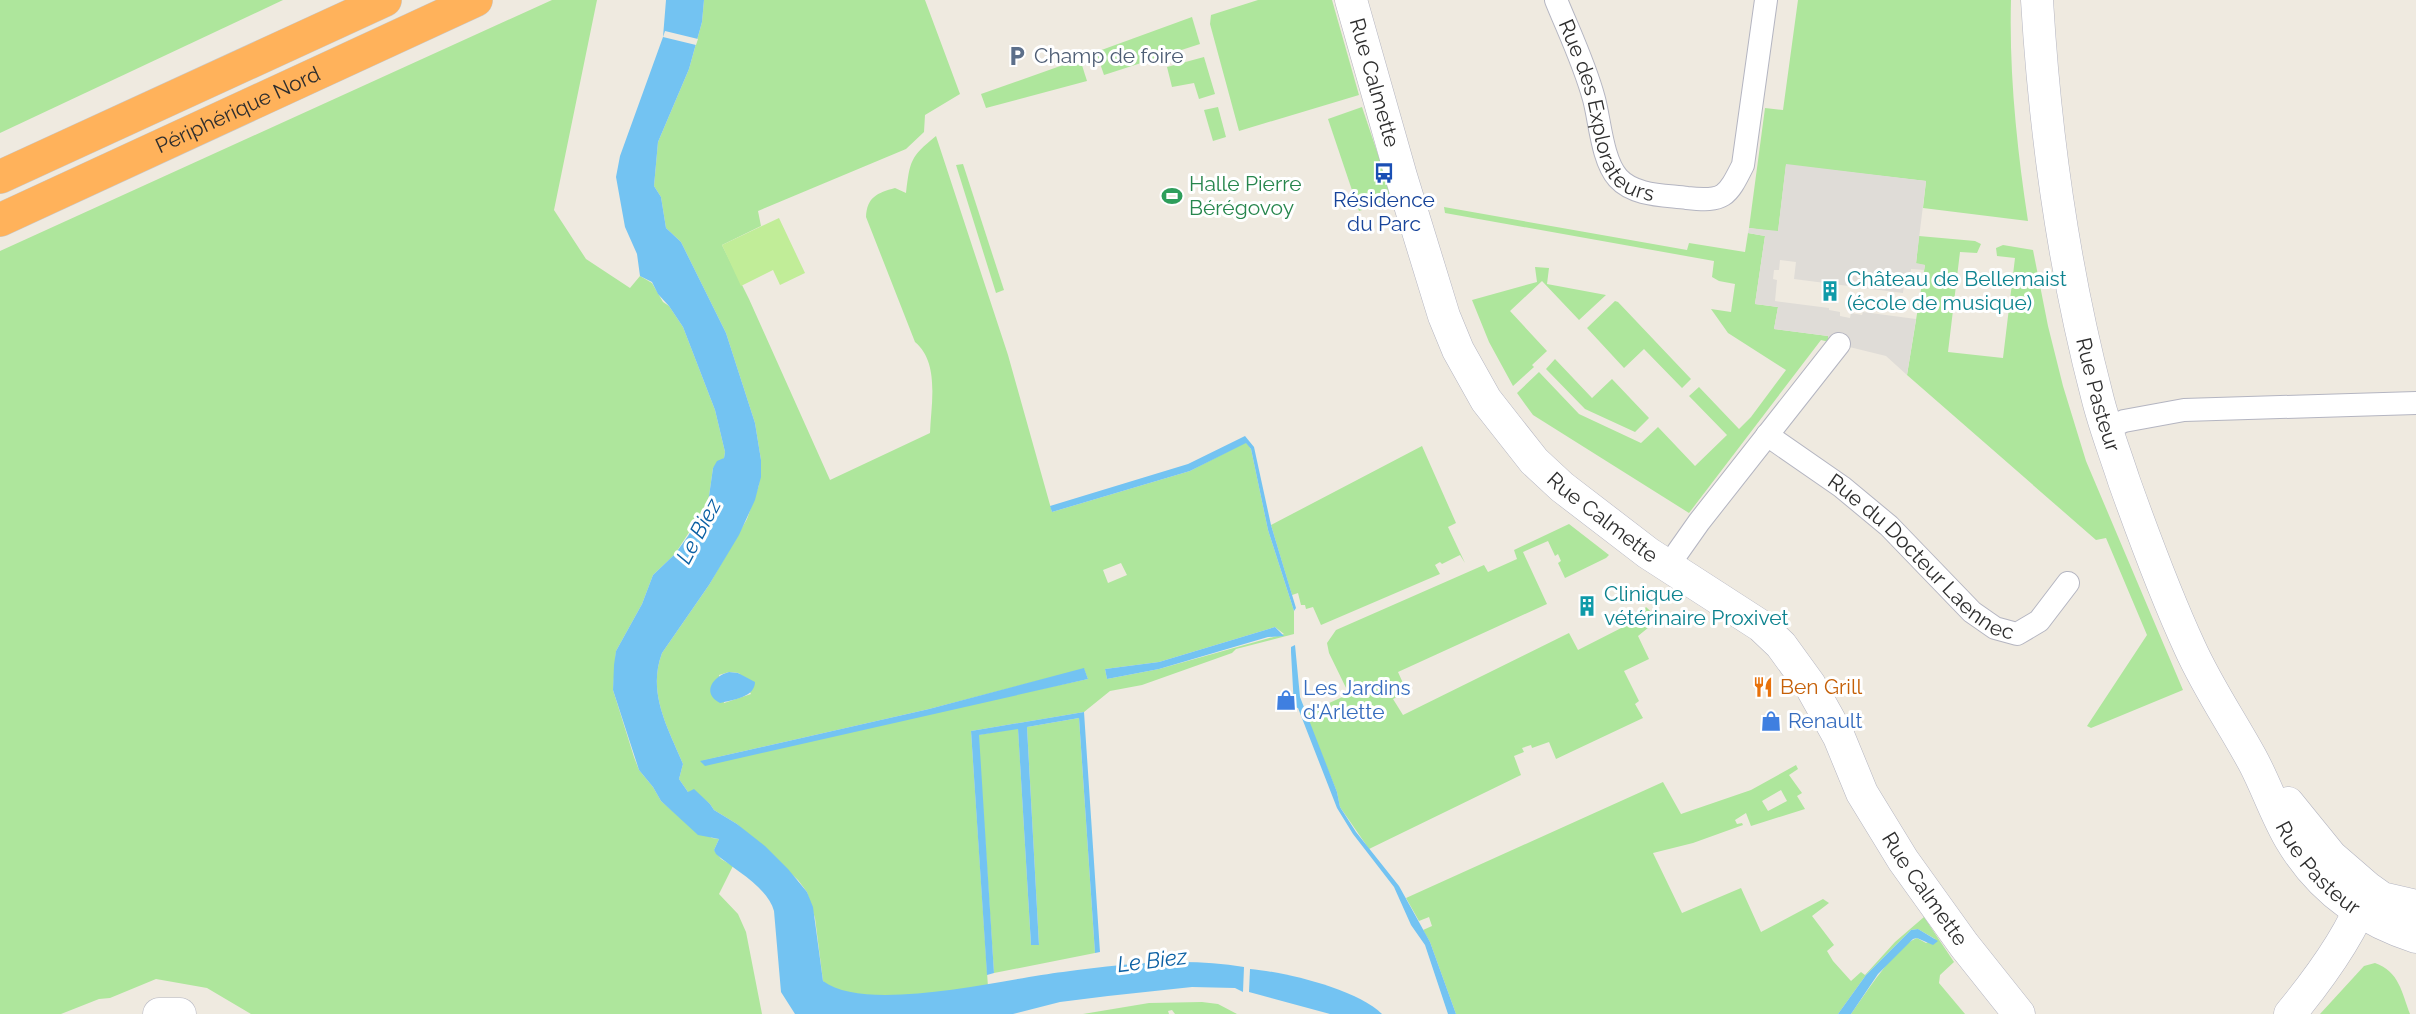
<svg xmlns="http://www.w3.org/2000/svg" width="2416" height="1014" viewBox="0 0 2416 1014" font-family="Raleway,sans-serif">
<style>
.green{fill:#aee69c;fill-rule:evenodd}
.pitch{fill:#c1ed98}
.plaza{fill:#dfdcd7}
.water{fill:#73c3f2}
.pier{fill:#efeae0}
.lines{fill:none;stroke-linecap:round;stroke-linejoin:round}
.street-casing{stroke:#b4b5c1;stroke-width:24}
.secondary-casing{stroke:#b4b5c1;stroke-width:33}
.highway-casing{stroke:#c9c9c9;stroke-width:34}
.street{stroke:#fff;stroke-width:22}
.secondary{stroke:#fff;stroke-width:32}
.highway{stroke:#ffb25b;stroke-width:33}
.labels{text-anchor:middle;stroke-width:6;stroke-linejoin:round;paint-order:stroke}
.service-label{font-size:21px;fill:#4e5e75;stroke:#fff;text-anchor:start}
.street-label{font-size:21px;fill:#2e2e2e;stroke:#fff}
.leisure-label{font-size:21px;fill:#27864d;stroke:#fff;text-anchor:start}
.transit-label{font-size:21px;fill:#164399;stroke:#fff}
.culture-label{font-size:21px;fill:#0d838f;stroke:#fff;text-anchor:start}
.food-label{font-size:21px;fill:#c56008;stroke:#fff;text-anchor:start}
.shop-label{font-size:21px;fill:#366cbe;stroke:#fff;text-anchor:start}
.water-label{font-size:22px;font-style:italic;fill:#0b60a4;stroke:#fff}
</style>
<rect width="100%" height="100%" fill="#efeae0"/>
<g class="green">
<polygon points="0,0 283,0 0,133"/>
<polygon points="552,0 597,0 554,210 586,259 630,288 640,276 652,283 663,302 669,306 683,327 715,410 725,452 724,458 713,468 708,503 675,554 653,575 642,604 616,651 613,690 634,757 639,770 653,787 661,801 683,820 712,838 719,839 714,850 721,859 733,866 719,894 738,914 746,932 762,1014 251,1014 207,988 156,979 110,998 99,999 61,1014 0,1014 0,251"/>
<path d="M704,0H925L960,94L925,115L924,132L906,149L758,211L761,226L722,245L749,299L830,480L930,433C931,404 940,363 915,342L866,217C867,197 877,193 895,188L906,193C910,161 910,157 936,136L1008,355L1052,512L1190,471L1246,442L1251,449L1268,530L1294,611V634L1236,649L1232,653L1142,685L1110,691L1084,712L971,731L988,987L934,1000L892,1006L869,1005L841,996L833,992L823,981L815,918L807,892L798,880L737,824L714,810L710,804L703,798L688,792L679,779L683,764C668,728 647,693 662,653L709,585L747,519L759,485L761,460L755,423L726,333L681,242L666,228L661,197L654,186L658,142L689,69L702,22ZM1121,563L1127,575L1108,583L1103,570ZM1275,627L1284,634L1159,669L1107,679L1105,669L1159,662ZM1084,669L1088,679L700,761L929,709ZM729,672L739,673L751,694L724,703L719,675Z"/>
<polygon points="1258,0 1332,0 1359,95 1239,131 1210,24 1211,15"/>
<path d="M1798,0H2011C2009,73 2017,149 2028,221L1923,208L1926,181L1786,165L1778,232L1749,228L1765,108L1783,110Z"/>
<polygon points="1192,17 1200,44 1104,75 1096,52"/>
<polygon points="1204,57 1215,94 1199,99 1194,83 1172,87 1167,67"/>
<polygon points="1080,59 1087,81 986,108 981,94"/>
<polygon points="1218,107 1226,137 1213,141 1204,110"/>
<polygon points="1362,107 1391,193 1387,202 1359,211 1328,119"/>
<polygon points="963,164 1004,290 996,293 956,165"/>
<polygon points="1444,207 1687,250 1689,243 1745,252 1748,233 1765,236 1755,304 1778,307 1774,329 1828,336 1829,342 1821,340 1689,513 1533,415 1517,393 1539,372 1579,414 1641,443 1658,427 1695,466 1727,435 1689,396 1699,387 1739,429 1751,417 1786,370 1728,333 1711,309 1731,312 1735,284 1719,281 1712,277 1714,261 1445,213"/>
<polygon points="1919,236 1975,241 1981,244 1977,253 1960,252 1948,352 2003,358 2015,258 1997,256 1996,248 2003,245 2033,250 2048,326 2063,386 2086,461 2183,690 2091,728 2087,726 2147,635 2106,538 2096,540 1907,375 1925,265 1916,264"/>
<polygon points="1535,267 1549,268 1547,284 1606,295 1579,320 1542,281 1510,311 1547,351 1532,365 1534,367 1513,386 1489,342 1472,300 1537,282"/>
<polygon points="1615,301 1618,302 1691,379 1682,388 1644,349 1624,368 1587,328"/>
<polygon points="1555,359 1592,398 1612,379 1649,418 1635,432 1585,409 1546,369"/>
<polygon points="1422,446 1456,523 1448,527 1465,563 1460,555 1442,564 1440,562 1435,565 1440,574 1321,625 1313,607 1306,609 1305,605 1301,605 1298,593 1292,595 1271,525"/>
<polygon points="1569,524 1609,555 1606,558 1565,578 1558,563 1561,561 1558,554 1555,556 1548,541 1523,552 1547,604 1398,672 1407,692 1393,699 1403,715 1569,633 1578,650 1633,622 1646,607 1659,619 1638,636 1649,659 1624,671 1639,701 1635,704 1643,718 1556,759 1549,742 1532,748 1531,745 1522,748 1524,752 1514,756 1521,775 1369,849 1340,807 1337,792 1305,714 1349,694 1329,653 1327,643 1336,630 1484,565 1488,572 1517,559 1514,550"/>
<polygon points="1079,718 1095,953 994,973 978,735 1018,728 1031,945 1039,945 1027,727"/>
<path d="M1796,765L1798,769L1789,775L1802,793L1797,796L1805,809L1751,826L1746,813L1735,820L1737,824L1742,823L1743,825L1693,843L1653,853L1682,913L1741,888L1761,932L1823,899L1829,903L1812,916L1834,945L1827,951L1833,961L1851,981L1861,972L1865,975L1895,942L1924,917L1954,962L1940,975L1939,983L1965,1014H1851C1865,995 1895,946 1917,938L1926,943L1935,939L1918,929L1911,930L1866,975L1838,1014H1456L1430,942L1423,930L1432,926L1429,917L1419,921L1406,898L1663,782L1681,814L1751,790ZM1781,790L1787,801L1768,811L1762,801Z"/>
<path d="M2375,963C2399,971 2402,993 2410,1014H2320L2364,966Z"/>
<polygon points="1202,1002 1218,1004 1237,1014 1175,1014 1172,1010 1168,1011 1169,1014 1083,1014 1149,1003"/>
</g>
<polygon class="pitch" points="779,218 805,273 780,285 773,270 741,286 722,245"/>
<polygon class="plaza" points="1786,164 1926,181 1916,263 1925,265 1924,270 1911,269 1910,277 1905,277 1903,293 1794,279 1796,262 1780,260 1779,270 1774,270 1773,279 1777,280 1775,301 1829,308 1829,310 1840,312 1840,316 1850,318 1851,313 1862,315 1863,312 1916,319 1907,375 1886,356 1829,342 1828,336 1774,329 1778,307 1755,304 1765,236 1748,233 1749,228 1778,231"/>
<g class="water">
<path d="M666,0H704L702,22L689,69L658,142L654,186L661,197L666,228L681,242L726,333L755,423L761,460V477L755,500L739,535L709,585L662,653C647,693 668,728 683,764L679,779L688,792L694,789L710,804L714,810L737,824L765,846L788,869L807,892L813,907L823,981C867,1014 1002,979 1063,972C1122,964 1186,957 1244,967L1243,992L1235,988L1192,987L1108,996L1060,1002L1013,1014H795L781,992L774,911C768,887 733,869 716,854L714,850L719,839L698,835L661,801L653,787L639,770L613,690L614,665L616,651L642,604L653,575L675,554L688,536L708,503L713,468L717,461L724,458L725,452L715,410L683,327L669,306L658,294L652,282L640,276L637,254L625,227L616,177L620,156L663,37Z"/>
<polygon points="1245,436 1254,447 1271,525 1296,608 1294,611 1268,530 1251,449 1246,443 1190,471 1052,512 1050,506 1188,464"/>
<polygon points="1275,627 1284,636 1268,637 1159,669 1107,679 1105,669 1159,662"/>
<polygon points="1295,645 1300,697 1337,792 1340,807 1356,832 1399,886 1430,942 1456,1014 1448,1014 1425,945 1411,925 1394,887 1353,834 1337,808 1298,708 1294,707 1291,652 1291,647"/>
<polygon points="1084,668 1088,679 705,766 700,761 929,709"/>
<path d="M729,672L738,673L755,682C755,697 733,700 720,703C701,693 713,676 729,672Z"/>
<polygon points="1084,712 1100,952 1095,953 1079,718 1027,727 1039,945 1031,945 1018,729 979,735 994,973 987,975 971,731"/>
<polygon points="1918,929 1938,941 1933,945 1917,938 1913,939 1878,974 1851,1014 1838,1014 1866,975 1911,930"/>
<path d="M1250,969C1286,972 1356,989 1382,1014H1330L1249,992Z"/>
</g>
<polygon class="pier" points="665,31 698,39 696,45 663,37"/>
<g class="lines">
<g class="street-casing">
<g id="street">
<path id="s1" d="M1556,0C1569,32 1585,65 1594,99C1600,121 1602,160 1618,178C1634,196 1665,195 1687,198C1724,202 1727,197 1743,165L1766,0"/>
<polyline points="2106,429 2124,421 2184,410 2416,403"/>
<path id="s2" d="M1767,435L1842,487L1889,526L1972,612L1995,628L2017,634L2039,621L2068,583"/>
<polyline points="1668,566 1699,522 1839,344"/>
</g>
</g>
<g class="secondary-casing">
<g id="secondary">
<path id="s3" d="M1351,0L1401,176L1444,316L1458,350L1486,400L1534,461L1562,487L1648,553L1761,626L1781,645L1810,685L1839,737L1862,793L1903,860L1964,945L2019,1014"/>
<path id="s4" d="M2037,0C2045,134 2063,266 2097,396C2104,425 2115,453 2124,481C2144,537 2165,594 2190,648C2208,688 2233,724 2254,763C2267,788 2276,815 2290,839C2319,888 2363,920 2416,937"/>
<polyline points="2288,803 2331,856 2368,888 2382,898 2416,906"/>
<polyline points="159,1014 180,1014"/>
<path d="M2290,1014C2318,980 2351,935 2366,894"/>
</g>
</g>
<g class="highway-casing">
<g id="highway">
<polyline points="0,177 385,0"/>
<path id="s5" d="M0,220L476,0"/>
</g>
</g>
<use href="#street" class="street"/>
<use href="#secondary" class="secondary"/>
<use href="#highway" class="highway"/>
</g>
<defs>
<g id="parking-bare" transform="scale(1.62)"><path d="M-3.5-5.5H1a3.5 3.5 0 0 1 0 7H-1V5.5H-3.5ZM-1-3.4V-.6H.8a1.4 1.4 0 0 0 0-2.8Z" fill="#5c6f8a" stroke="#fff" stroke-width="2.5" paint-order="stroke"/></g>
<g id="bus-bare" transform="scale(1.62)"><path d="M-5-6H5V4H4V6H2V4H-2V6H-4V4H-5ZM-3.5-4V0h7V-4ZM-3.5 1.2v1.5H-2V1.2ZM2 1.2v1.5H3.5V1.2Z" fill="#1a4fb4" stroke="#fff" stroke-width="2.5" paint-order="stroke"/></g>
<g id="stadium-bare" transform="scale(1.62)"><path d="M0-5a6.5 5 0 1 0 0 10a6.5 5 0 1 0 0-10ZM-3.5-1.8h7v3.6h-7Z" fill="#2e9e5b" stroke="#fff" stroke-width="2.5" paint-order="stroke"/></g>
<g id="building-bare" transform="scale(1.62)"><path d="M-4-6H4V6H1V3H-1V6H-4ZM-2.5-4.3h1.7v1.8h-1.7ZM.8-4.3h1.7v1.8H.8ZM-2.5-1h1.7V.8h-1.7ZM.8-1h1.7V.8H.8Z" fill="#0f9aa8" stroke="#fff" stroke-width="2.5" paint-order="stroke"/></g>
<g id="restaurant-bare" transform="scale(1.62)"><path d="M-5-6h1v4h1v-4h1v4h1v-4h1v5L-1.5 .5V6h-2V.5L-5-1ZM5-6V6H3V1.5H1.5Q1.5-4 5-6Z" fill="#e8710a" stroke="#fff" stroke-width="2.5" paint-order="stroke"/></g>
<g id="shop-bare" transform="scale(1.62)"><path d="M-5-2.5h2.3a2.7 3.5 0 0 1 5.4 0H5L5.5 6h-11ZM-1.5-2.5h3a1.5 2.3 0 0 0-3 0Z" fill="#3f7fe0" stroke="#fff" stroke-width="2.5" paint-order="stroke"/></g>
</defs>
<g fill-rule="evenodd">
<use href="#parking-bare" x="1017" y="56"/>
<use href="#bus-bare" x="1384" y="173"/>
<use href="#stadium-bare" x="1172" y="196"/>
<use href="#building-bare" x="1830" y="291"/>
<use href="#building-bare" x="1587" y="606"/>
<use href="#restaurant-bare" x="1763" y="687"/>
<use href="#shop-bare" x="1286" y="700"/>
<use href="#shop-bare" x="1771" y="721"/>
</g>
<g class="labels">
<g class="service-label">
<text x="1034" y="63">Champ de foire</text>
</g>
<g class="street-label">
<text dy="7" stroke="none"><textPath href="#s3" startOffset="86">Rue Calmette</textPath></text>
<text dy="7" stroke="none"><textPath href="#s1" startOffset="126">Rue des Explorateurs</textPath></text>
<text dy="7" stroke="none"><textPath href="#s5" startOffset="262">Périphérique Nord</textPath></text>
<text dy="7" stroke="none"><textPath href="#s4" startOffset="400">Rue Pasteur</textPath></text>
<text dy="7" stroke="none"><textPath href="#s3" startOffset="590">Rue Calmette</textPath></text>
<text dy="7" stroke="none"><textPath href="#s2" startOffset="198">Rue du Docteur Laennec</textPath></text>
<text dy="7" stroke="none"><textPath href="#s4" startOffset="926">Rue Pasteur</textPath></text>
<text dy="7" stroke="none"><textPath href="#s3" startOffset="1094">Rue Calmette</textPath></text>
</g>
<g class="leisure-label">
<text x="1189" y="191">Halle Pierre<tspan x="1189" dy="24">Bérégovoy</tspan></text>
</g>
<g class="transit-label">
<text x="1384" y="207">Résidence<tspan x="1384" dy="24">du Parc</tspan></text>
</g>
<g class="culture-label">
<text x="1847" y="286">Château de Bellemaist<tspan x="1847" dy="24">(école de musique)</tspan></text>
<text x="1604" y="601">Clinique<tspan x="1604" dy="24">vétérinaire Proxivet</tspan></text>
</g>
<g class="food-label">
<text x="1780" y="694">Ben Grill</text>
</g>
<g class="shop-label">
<text x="1303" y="695">Les Jardins<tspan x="1303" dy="24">d'Arlette</tspan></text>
<text x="1788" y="728">Renault</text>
</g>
<g class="water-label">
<text transform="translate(698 531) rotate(-62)" y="8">Le Biez</text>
<text transform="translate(1152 960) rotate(-7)" y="8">Le Biez</text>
</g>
</g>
</svg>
